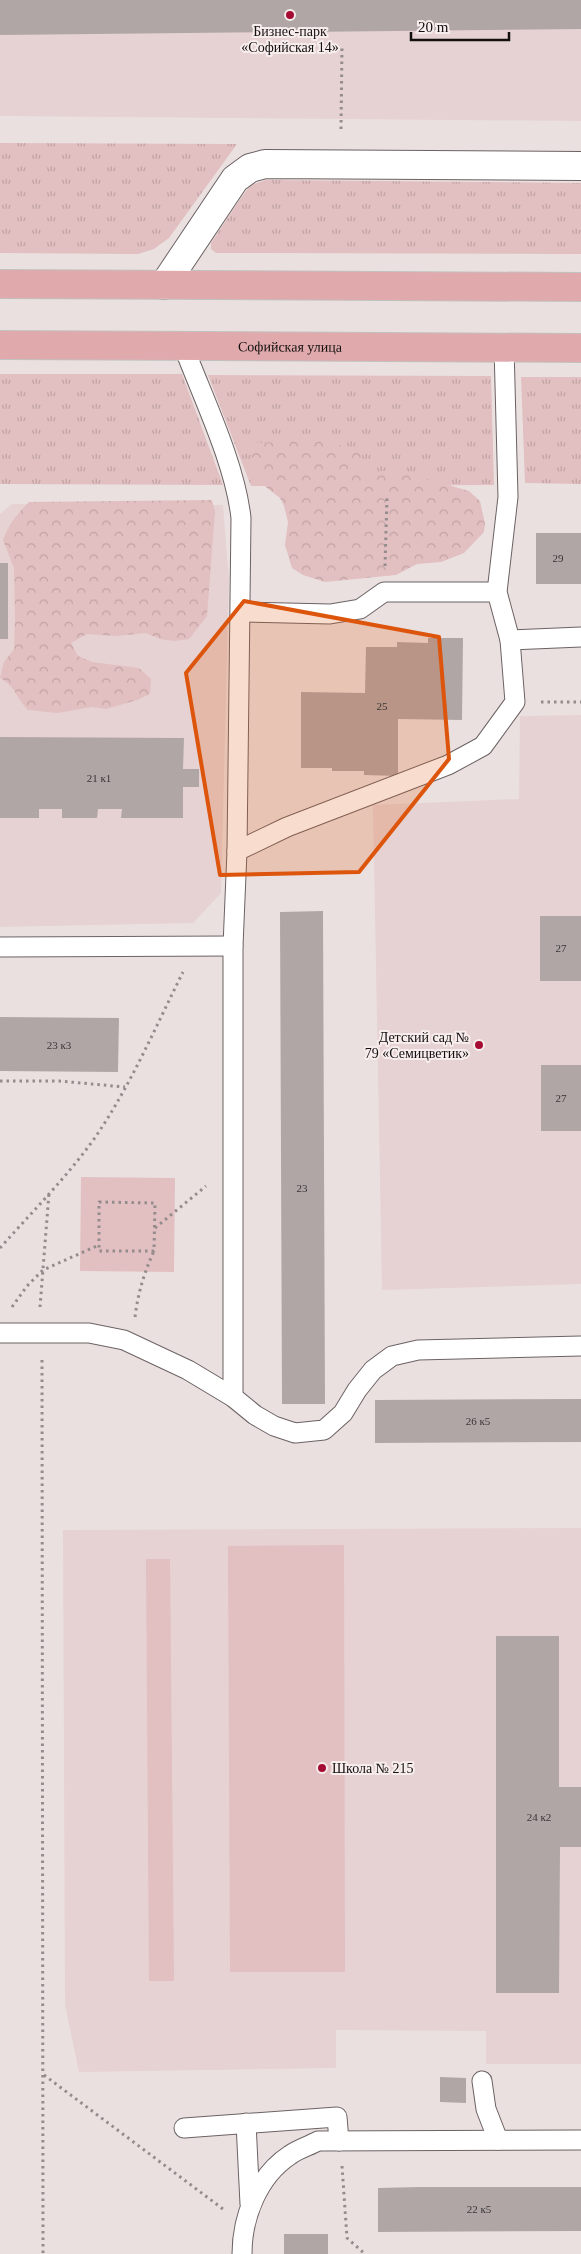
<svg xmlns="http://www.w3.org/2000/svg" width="581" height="2254" viewBox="0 0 581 2254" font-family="Georgia,serif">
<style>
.built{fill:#e6d2d2}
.grass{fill:url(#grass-tufts)}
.forest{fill:url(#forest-crowns)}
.park{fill:#e2bfc0}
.building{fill:#b0a6a6}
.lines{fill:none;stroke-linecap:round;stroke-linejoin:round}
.lane-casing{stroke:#6c6263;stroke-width:21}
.street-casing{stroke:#6c6263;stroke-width:30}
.primary-casing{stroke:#c2c1c1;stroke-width:30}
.path{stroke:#948c8c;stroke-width:3;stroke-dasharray:2.5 4;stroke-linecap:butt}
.lane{stroke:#fff;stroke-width:19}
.street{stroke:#fff;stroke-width:28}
.primary{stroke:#e0a9ac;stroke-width:28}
.marked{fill:#dd550c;fill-opacity:0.2;stroke:#dd550c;stroke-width:4;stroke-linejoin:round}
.poi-dot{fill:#a50a32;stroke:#f8eded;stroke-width:2}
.labels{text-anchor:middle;stroke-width:4;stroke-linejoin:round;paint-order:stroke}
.number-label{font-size:11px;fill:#3b3636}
.poi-label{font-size:14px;fill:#141010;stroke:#f8eded}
.street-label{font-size:14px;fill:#141010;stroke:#f8eded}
</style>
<defs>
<pattern id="grass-tufts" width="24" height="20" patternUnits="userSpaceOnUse" patternTransform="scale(1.25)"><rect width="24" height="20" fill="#e2bfc0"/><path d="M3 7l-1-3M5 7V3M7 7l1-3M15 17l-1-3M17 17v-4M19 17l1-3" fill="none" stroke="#c1a3a4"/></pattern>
<pattern id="forest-crowns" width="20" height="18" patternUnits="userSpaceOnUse" patternTransform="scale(1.25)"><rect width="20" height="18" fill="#e2bfc0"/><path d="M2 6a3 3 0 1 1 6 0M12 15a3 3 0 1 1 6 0" fill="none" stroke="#c1a3a4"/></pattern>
</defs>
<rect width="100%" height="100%" fill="#ebe0e0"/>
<g class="built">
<polygon points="0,0 581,0 581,121 0,116"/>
<polygon points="12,504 223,505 229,579 221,893 193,923 0,927 0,514"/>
<polygon points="581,715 581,1284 382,1290 373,805 519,799 520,716"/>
<polygon points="581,1528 581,2064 486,2064 486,2031 336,2030 336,2068 79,2072 65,2005 63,1530"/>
</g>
<g class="grass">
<polygon points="0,143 237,144 169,238 154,249 138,254 0,253"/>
<polygon points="266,180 581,183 581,254 216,253 211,249 211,243 243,195 251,185"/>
<polygon points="0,374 182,374 223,485 0,484"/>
<polygon points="208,375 491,376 494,485 251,486"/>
<polygon points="521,377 581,377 581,484 525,483"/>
</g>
<g class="forest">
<path d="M324,440L356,450L362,455L359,470L365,475L383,471H400L469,491L480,501L485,524L484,532L464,553L441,562L417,564L396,575L325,582L303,575L292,568L285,545L288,522L284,506L280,498L262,484C261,471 250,461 250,448L256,443Z"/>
<path d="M212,500L215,511L207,616L189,639L174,641L160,639L146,633L116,636L87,634L71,643L78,656L92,662L139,668L151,679L150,694L137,700L106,709L92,707L58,713L28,710C15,696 17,688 0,678L4,662L14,649L15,618L14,568L3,540C9,524 17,514 29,502Z"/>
</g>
<g class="park">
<polygon points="81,1177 175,1178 174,1272 80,1271"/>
<polygon points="344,1545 345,1972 230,1972 228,1546"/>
<polygon points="146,1559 170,1559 174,1981 149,1981"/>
</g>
<g class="building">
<polygon points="0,0 581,0 581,29 0,35"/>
<rect x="536" y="533" width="45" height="51"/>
<rect x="0" y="563" width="8" height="76"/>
<polygon points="428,638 463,638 462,720 398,719 398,776 364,775 364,771 332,771 332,768 301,768 301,692 365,693 366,647 397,647 397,642 428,643"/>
<polygon points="0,737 184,738 183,769 199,769 199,787 183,787 183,818 121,818 122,809 98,809 97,818 62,818 62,809 39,809 39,818 0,818"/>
<polygon points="323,911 325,1404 282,1404 280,912"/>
<rect x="540" y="916" width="41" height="65"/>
<polygon points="0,1017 119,1018 118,1072 0,1071"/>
<rect x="541" y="1065" width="40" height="66"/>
<polygon points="581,1399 581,1442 375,1443 375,1400"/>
<polygon points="496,1636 559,1636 559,1787 581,1787 581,1847 560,1847 559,1993 496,1993"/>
<polygon points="440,2077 466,2078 466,2103 440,2102"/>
<polygon points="420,2187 581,2187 581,2231 378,2232 378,2188"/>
<rect x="284" y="2234" width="44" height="20"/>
</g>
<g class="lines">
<g class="lane-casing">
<g id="lane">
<path d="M183,345C203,398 235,463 241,518L237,851L233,946V1397"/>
<polyline points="504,347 508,497 497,592 510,640 581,637"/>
<polyline points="241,612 330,614 360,609 384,592 497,592"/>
<polyline points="237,851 287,827 448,765 483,746 515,702 510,640"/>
<polyline points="0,947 233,946"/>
<polyline points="0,1333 89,1333 124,1340 188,1370 233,1397 255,1415 274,1426 295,1433 324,1430 343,1413 357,1390 373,1370 392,1356 418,1350 581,1346"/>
<polyline points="482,2081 486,2109 498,2140"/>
<polyline points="246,2123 250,2204"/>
<polyline points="184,2128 337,2117 339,2141"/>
<path d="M242,2254C242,2217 258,2176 290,2155C298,2149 309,2146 318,2141L581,2140"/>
</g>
</g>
<g class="street-casing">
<polyline id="street" points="164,285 235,179 250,168 265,164 581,166"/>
</g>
<g class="primary-casing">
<g id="primary">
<polyline points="0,284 581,287"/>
<path id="s1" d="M0,345L581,348"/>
</g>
</g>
<g class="path">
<polyline points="341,129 342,45"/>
<polyline points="385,566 387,497"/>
<polyline points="541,702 581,702"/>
<polyline points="0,1081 59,1081 125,1087"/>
<polygon points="99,1202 155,1203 154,1251 99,1251"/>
<polyline points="155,1228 206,1186"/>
<path d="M0,1248C32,1212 66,1178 94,1139C130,1087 155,1028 183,972"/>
<polyline points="12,1307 27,1286 43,1270 99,1245"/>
<polyline points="40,1307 49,1193"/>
<path d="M135,1317C138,1293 144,1273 154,1251"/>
<polyline points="42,1360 43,2254"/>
<polyline points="44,2075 223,2209"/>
<polyline points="342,2166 347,2238 365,2254"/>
</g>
<use href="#lane" class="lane"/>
<use href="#street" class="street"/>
<use href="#primary" class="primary"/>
</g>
<path class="marked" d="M244,601L439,637L449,759L359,872L220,875L186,673Z"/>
<g class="poi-dot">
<circle cx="290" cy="15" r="5"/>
<circle cx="479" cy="1045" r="5"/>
<circle cx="322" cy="1768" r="5"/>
</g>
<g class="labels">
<g class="number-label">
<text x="558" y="562">29</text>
<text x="382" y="710">25</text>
<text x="99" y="782">21 к1</text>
<text x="561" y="952">27</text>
<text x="59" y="1049">23 к3</text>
<text x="561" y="1102">27</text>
<text x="302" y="1192">23</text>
<text x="478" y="1425">26 к5</text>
<text x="539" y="1821">24 к2</text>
<text x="479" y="2213">22 к5</text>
</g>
<g class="poi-label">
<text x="290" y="36">Бизнес-парк<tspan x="290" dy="16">«Софийская 14»</tspan></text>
<text x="469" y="1042" text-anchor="end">Детский сад №<tspan x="469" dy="16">79 «Семицветик»</tspan></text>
<text x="332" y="1773" text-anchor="start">Школа № 215</text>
</g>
<g class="street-label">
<text dy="5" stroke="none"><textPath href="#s1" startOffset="290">Софийская улица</textPath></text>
</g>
</g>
<path d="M411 32v8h98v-8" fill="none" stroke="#141010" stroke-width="2.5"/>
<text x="418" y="32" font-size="15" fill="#141010" stroke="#f8eded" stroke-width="4" paint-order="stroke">20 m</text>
</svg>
